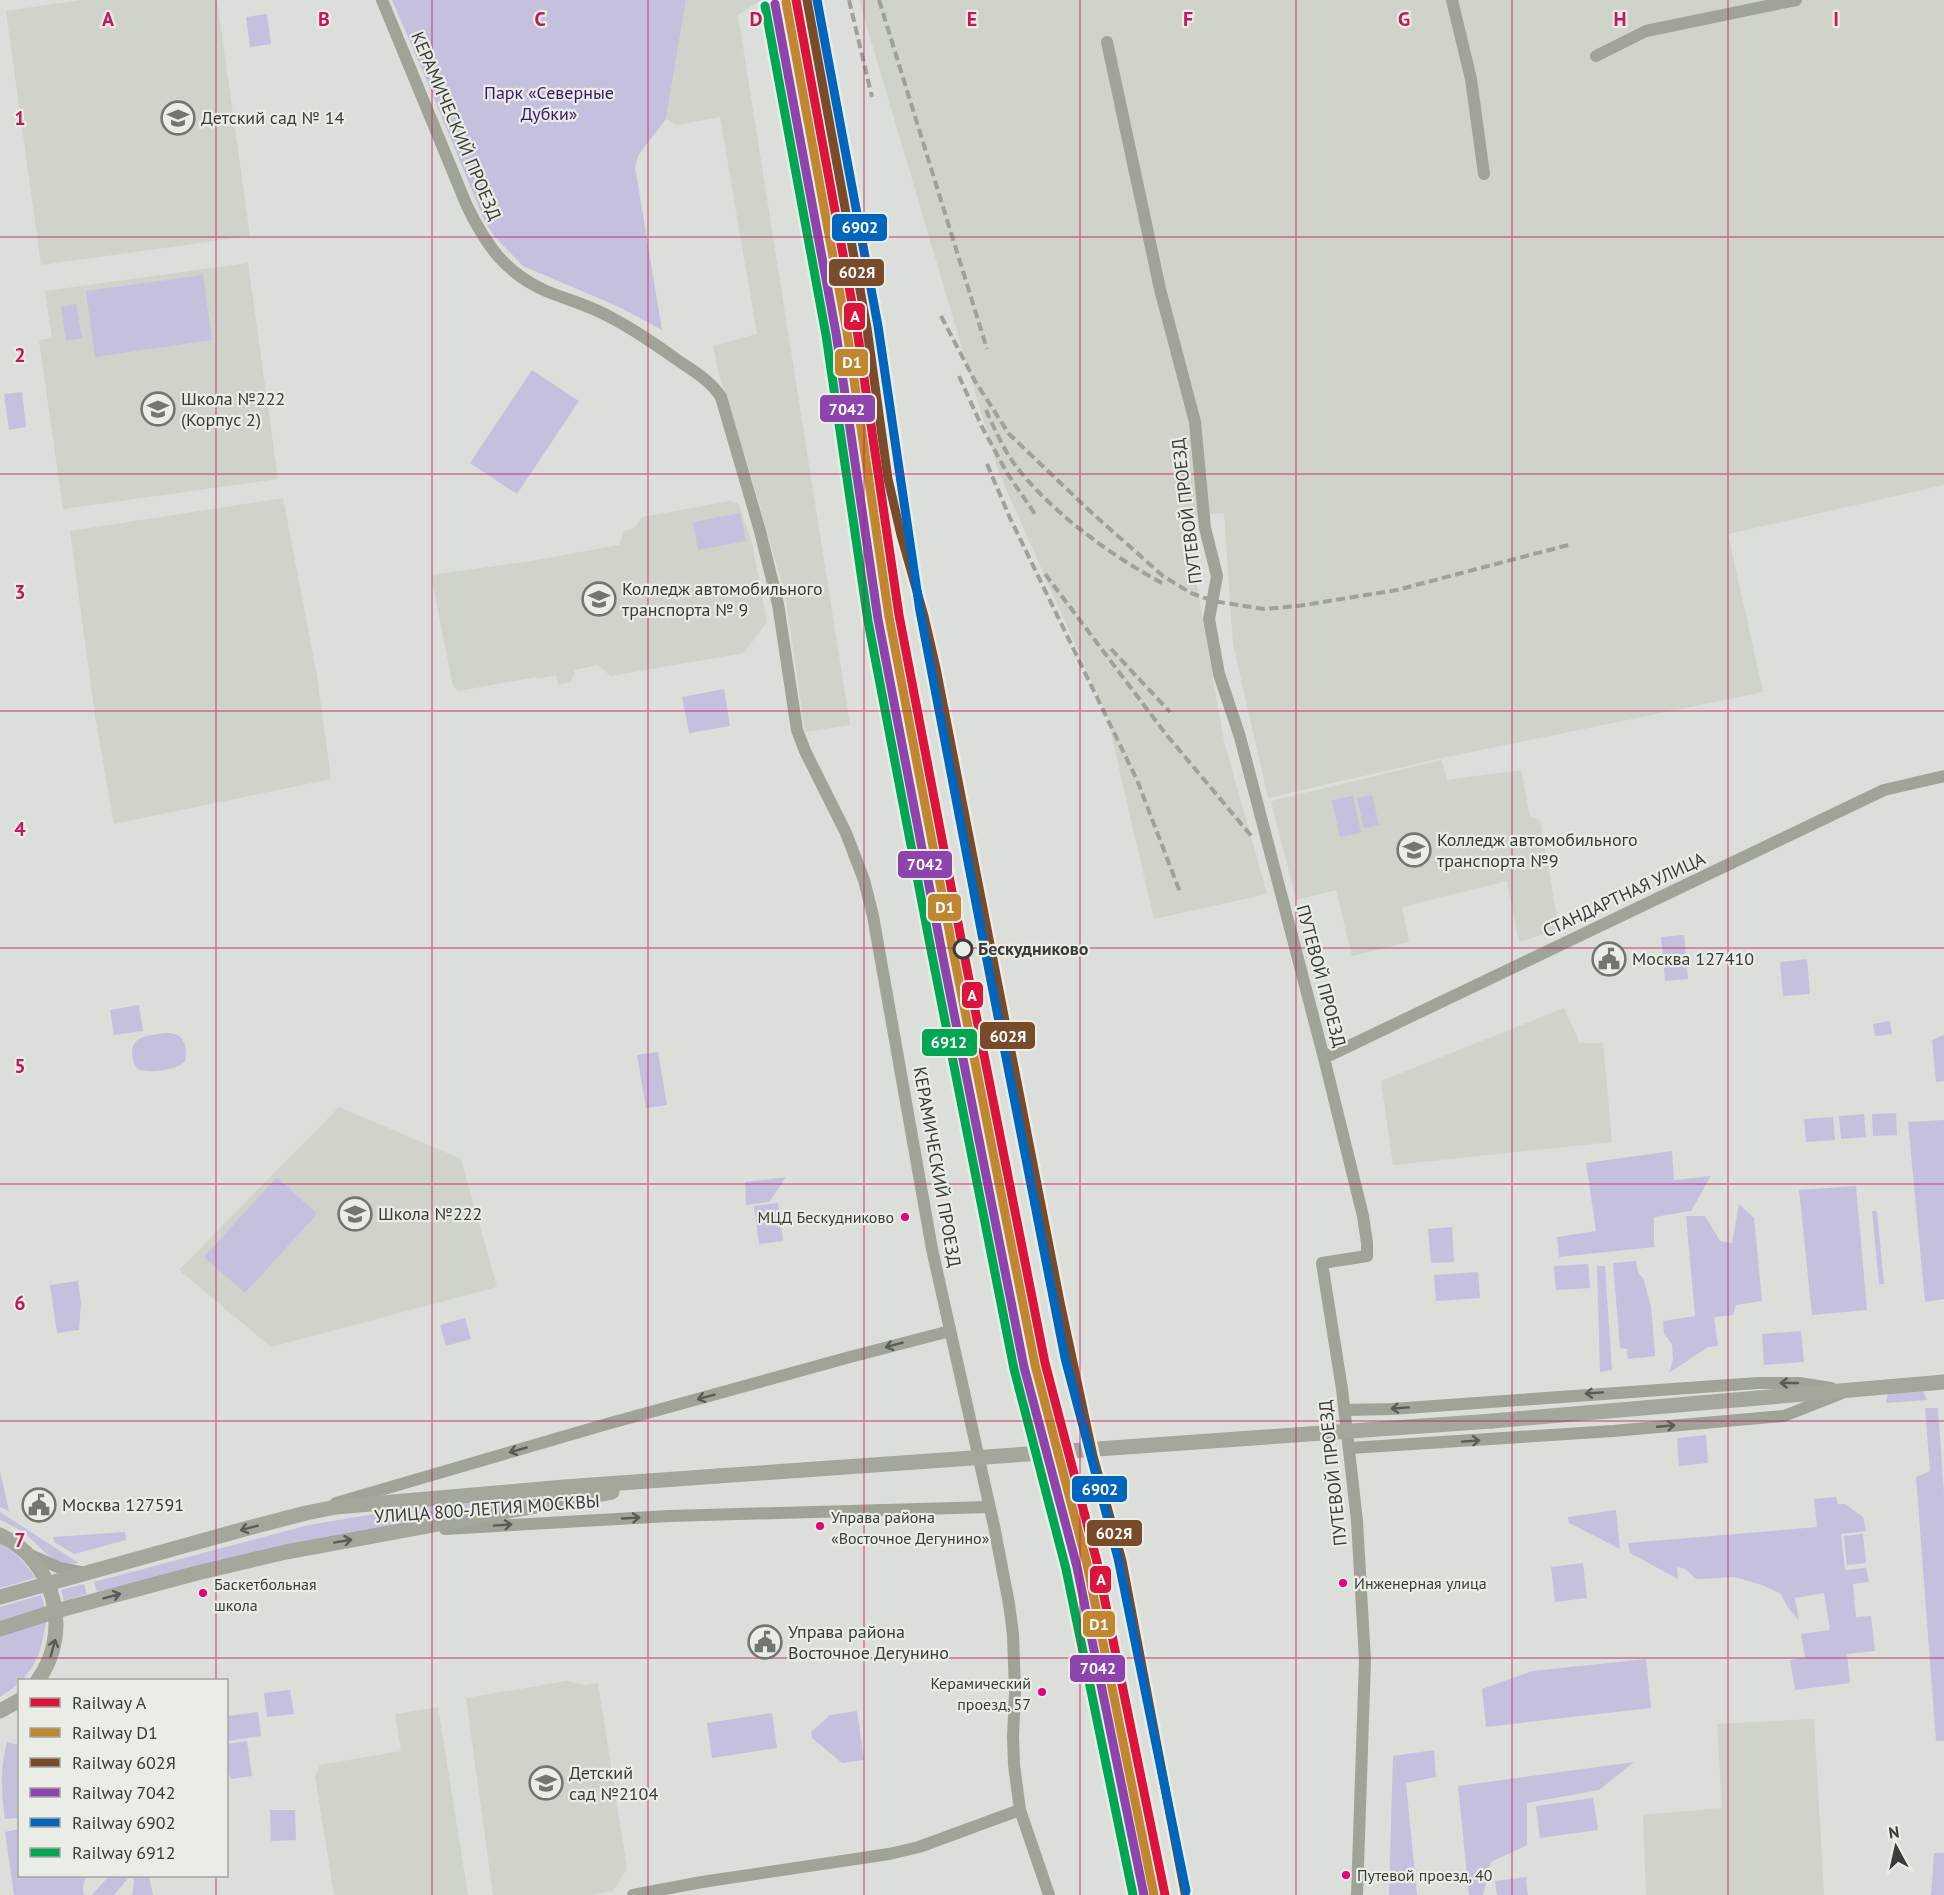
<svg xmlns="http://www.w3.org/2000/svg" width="1944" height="1895" viewBox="0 0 1944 1895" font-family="'PT Sans',sans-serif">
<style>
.built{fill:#cfd3c9}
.green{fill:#c6c0df}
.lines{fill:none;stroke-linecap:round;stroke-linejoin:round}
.minor{stroke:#a0a397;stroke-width:12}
.major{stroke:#a3a79c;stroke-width:15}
.rail{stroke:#9ea298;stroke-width:4;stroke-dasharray:9 4.5;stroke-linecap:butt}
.major-bridge{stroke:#a3a79c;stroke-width:15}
.rail-1-casing{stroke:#e9ede5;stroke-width:14}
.rail-2-casing{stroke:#e9ede5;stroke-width:14}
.rail-3-casing{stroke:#e9ede5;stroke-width:14}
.rail-4-casing{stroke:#e9ede5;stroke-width:14}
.rail-5-casing{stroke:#e9ede5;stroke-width:14}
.rail-6-casing{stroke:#e9ede5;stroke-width:14}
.rail-1{stroke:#dc143c;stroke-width:9}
.rail-2{stroke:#c08630;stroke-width:9}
.rail-3{stroke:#7a4b2a;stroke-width:9}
.rail-4{stroke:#8e44ad;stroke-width:9}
.rail-5{stroke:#0065bd;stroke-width:9}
.rail-6{stroke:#00a651;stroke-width:9}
.oneway{stroke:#595b55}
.oneway2{stroke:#5a5c57}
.grid{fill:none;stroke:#c2185b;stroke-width:1.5;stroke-opacity:0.55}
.stop-dot{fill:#e9ede5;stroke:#3b3c39;stroke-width:3}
.bus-dot{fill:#e5007d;stroke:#e9ede5;stroke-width:2}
.labels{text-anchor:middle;stroke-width:4.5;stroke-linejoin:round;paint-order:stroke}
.bus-label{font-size:16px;fill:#3b3c39;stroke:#e9ede5;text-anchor:start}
.park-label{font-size:18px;fill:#38176f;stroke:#e9ede5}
.poi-label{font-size:18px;fill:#3b3c39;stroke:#e9ede5;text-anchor:start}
.street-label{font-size:18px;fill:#3b3c39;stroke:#e9ede5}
.stop-label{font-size:18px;font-weight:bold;fill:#3b3c39;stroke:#e9ede5;text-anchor:start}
.grid-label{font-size:20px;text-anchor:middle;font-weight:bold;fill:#c2185b;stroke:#e9ede5;stroke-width:4.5;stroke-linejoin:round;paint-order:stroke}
.line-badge{stroke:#e9ede5;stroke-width:2}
.badge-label{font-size:16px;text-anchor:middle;font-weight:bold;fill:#fff}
</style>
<rect width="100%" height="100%" fill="#dcded9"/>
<g class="built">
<polygon points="81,0 217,0 250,236 41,265 6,11"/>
<polygon points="686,0 761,0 738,15 850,725 805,732 786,599 754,486 719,374 713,346 757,334 720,117 677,125 666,119"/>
<polygon points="859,0 1944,0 1944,485 1728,534 1763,692 1442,758 1268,798 1233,644 1224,513 1185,517 1224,741 1267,894 1154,919 1107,716 999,473"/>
<polygon points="248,263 278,479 63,509 39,340 52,338 45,291"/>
<polygon points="283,498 317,676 331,779 114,824 95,716 70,531"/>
<polygon points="730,501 738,503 752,543 767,622 744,653 611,676 597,665 575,670 571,682 558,685 556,675 537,679 536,677 458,691 453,686 431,575 531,561 619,545 624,531 633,529 642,517"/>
<polygon points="1442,760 1447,780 1521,770 1530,817 1540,820 1559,929 1519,942 1507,881 1402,907 1409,942 1352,956 1336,890 1296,900 1271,801"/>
<polygon points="1564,1008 1580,1043 1603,1043 1612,1142 1393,1165 1381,1081"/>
<polygon points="339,1107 461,1159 497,1287 271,1347 179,1270"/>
<polygon points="567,1681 584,1685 598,1683 627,1869 613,1891 589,1895 493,1895 466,1698"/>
<polygon points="438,1707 468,1895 334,1895 315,1776 320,1765 401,1751 395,1714"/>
<polygon points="1814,1719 1824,1895 1646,1895 1643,1815 1722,1808 1717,1724"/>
</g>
<g class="green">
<polygon points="392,0 686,0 666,119 639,154 635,167 662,330 617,306 523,266 495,237 485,222 424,74"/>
<polygon points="267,14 271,44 250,47 246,17"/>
<polygon points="203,275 212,340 95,357 86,291"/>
<polygon points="76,304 82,338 66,341 61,307"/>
<polygon points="532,370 579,401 517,494 470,463"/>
<polygon points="22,392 26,427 9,430 4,394"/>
<polygon points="740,513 746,541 698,550 693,522"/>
<polygon points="724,689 730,726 689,733 682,697"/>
<polygon points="1372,795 1379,825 1364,828 1357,798"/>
<polygon points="1353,796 1361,833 1340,837 1332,800"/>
<polygon points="1684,935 1688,979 1665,981 1661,937"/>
<polygon points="1807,959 1810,994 1783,996 1780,962"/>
<polygon points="139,1005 143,1031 114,1035 110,1010"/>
<polygon points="1890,1021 1892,1034 1875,1036 1873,1024"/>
<path d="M166,1033C179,1033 185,1038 186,1052C186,1054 186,1059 185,1061C179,1070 144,1075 137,1068C135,1067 134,1062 133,1060C128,1035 147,1036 166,1033Z"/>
<polygon points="1944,1035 1944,1081 1936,1082 1932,1040"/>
<polygon points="658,1052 667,1105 646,1108 637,1055"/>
<polygon points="1896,1113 1897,1135 1873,1136 1872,1114"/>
<polygon points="1864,1114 1866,1137 1841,1139 1839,1116"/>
<polygon points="1833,1117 1835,1140 1806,1142 1804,1119"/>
<polygon points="1944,1120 1944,1299 1925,1302 1908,1122"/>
<polygon points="1672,1151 1674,1180 1711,1176 1691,1211 1654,1217 1654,1247 1559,1257 1557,1237 1596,1231 1586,1163"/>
<polygon points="277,1177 317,1214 245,1293 204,1257"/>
<polygon points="786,1177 769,1202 746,1205 745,1182"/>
<polygon points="1856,1186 1867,1310 1812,1315 1799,1190"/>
<polygon points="778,1203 783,1241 759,1244 754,1206"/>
<polygon points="1739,1204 1754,1218 1762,1301 1736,1305 1733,1315 1714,1317 1718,1346 1708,1347 1669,1373 1673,1360 1672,1344 1664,1334 1663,1321 1695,1316 1686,1216 1705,1216 1720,1241 1732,1243"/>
<polygon points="1872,1211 1877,1211 1884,1284 1879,1284"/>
<polygon points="1452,1227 1454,1262 1431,1263 1428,1229"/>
<polygon points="1636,1261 1638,1273 1643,1278 1651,1306 1655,1356 1628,1359 1627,1349 1620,1348 1613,1263"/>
<polygon points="1588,1264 1590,1288 1556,1290 1554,1266"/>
<polygon points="1597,1266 1605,1266 1612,1370 1600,1372"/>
<polygon points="1478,1272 1480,1298 1436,1301 1434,1275"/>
<polygon points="78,1281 81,1302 79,1330 57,1333 50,1285"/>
<polygon points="465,1318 471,1339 446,1346 440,1325"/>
<polygon points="1801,1331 1804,1362 1764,1365 1762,1334"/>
<polygon points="1923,1391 1927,1400 1886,1403 1888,1394"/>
<polygon points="1925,1408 1938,1408 1944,1493 1944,1741 1936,1741 1916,1477 1930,1471"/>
<polygon points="1706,1435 1708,1463 1679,1466 1677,1438"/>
<polygon points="0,1471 9,1511 0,1507"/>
<polygon points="531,1497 534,1497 97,1592 94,1582 309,1525 428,1505"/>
<polygon points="1836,1497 1838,1504 1845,1504 1863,1517 1866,1531 1841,1534 1845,1570 1866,1568 1869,1582 1853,1584 1856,1617 1871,1616 1875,1651 1847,1654 1850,1683 1795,1690 1790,1660 1805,1658 1801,1634 1830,1630 1824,1593 1795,1598 1799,1621 1787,1606 1781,1594 1762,1585 1735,1577 1696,1579 1685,1569 1677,1567 1678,1579 1630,1553 1628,1543 1817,1527 1814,1499"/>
<polygon points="1616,1510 1620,1549 1569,1523 1568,1517"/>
<path d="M0,1512L79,1563C52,1568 41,1546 22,1531C15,1527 7,1523 0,1520Z"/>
<polygon points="125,1532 126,1540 74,1554 54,1542 53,1537"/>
<polygon points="1863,1534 1866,1563 1847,1565 1844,1536"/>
<path d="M0,1543C15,1551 26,1564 35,1578L0,1588Z"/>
<polygon points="1583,1563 1587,1598 1555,1602 1551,1567"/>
<polygon points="84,1584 87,1594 64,1601 61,1590"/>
<polygon points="41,1595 45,1608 0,1621 0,1607"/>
<path d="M46,1622C40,1660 32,1676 0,1697V1636Z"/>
<polygon points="1646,1659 1651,1708 1486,1727 1482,1689 1532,1671"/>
<polygon points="290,1690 294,1714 267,1717 264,1693"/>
<polygon points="857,1711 864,1760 842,1763 812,1738 811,1732 830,1715"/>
<polygon points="258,1712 261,1736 227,1741 227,1716"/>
<polygon points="772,1713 777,1748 712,1758 707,1723"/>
<polygon points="247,1741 252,1776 231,1779 227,1770 227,1744"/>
<path d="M7,1742L19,1745V1818L5,1819C1,1792 0,1768 7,1742Z"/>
<polygon points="1434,1750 1436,1777 1406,1783 1417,1895 1389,1895 1393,1756"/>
<polygon points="1634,1762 1599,1790 1527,1803 1527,1845 1491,1862 1483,1895 1469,1895 1458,1786"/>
<polygon points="1593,1798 1598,1830 1540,1838 1536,1806"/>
<polygon points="270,1810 295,1810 296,1840 271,1841"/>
<polygon points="19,1829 20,1876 86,1876 83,1886 84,1895 14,1895 5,1832"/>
<polygon points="1934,1853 1944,1853 1944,1895 1931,1895"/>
<polygon points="109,1876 130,1876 114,1895 92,1895"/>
<polygon points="132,1876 149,1876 153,1895 132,1895 134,1882"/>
<polygon points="1526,1877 1528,1895 1497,1895 1495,1881"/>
</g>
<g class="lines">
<g class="minor">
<path d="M382,0L467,206C486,245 505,273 546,291C563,298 581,303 598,311C626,324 651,341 676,359C692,370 710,380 721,397L760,531L778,604L797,730L805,751L846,833L864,880L873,916L932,1249L994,1526L1009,1604L1013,1634L1015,1693L1013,1736L1014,1765L1020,1810L1049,1895"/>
<polyline points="1452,0 1471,79 1484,174"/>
<polyline points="1107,42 1160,289 1195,422 1205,528 1217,576 1209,619 1219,674 1240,737 1324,1058 1363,1216 1367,1243 1367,1256 1322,1263 1342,1389 1357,1521 1365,1660 1357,1895"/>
<polyline points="1596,56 1646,31 1796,0"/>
<polyline points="1324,1058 1884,790 1944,776"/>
<polyline points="1345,1410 1392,1409 1758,1383 1799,1383 1831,1388"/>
<polyline points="1350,1448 1613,1431 1784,1416 1840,1394"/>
<polyline points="336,1503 607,1424 850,1357 950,1331"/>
<polyline points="445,1529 669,1516 989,1507"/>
<polyline points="28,1554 60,1568 85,1573"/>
<polyline points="633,1895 702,1882 889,1854 919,1847 1020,1810"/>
</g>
<g class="major">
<polyline points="1492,1421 1944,1382"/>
<path d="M0,1535C55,1560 73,1632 38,1680"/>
<polyline points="0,1597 241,1530 306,1513 336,1507 564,1487 718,1476"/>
<polyline points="0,1629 56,1611 197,1573 286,1552 612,1492"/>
<polyline points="0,1711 20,1700"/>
</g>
<g class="rail">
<polyline points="849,0 872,97"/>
<polyline points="879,0 987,349"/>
<polyline points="777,88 800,190 825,261"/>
<polyline points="941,316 975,381 1009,434 1092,513 1163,576 1191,593 1213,601 1264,609 1298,606 1397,590 1572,544"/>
<polyline points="959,376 982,427 1007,473 1037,517"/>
<path d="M986,410C995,430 1005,453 1019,470C1055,515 1112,556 1162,583"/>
<polyline points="987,464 1010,518 1137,780 1180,892"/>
<polyline points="1045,574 1165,733 1253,838"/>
<polyline points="1111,649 1170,712"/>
</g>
<polyline class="major-bridge" points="718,1476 1492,1421"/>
<g class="rail-1-casing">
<polyline id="rail-1" points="796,0 857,330 899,615 963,949 1045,1363 1097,1562 1165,1895"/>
</g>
<g class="rail-2-casing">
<polyline id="rail-2" points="786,2 847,332 889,617 953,951 1035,1365 1087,1564 1154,1895"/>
</g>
<g class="rail-3-casing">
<polyline id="rail-3" points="807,0 867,328 888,479 901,535 924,616 936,668 1060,1302 1093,1456 1122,1561 1185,1893"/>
</g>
<g class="rail-4-casing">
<polyline id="rail-4" points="775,4 836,333 878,619 942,953 1024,1367 1077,1567 1144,1895"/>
</g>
<g class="rail-5-casing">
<polyline id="rail-5" points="817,0 878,326 920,611 984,945 1065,1358 1118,1558 1186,1891"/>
</g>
<g class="rail-6-casing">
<polyline id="rail-6" points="765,6 826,335 868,621 932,955 1014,1369 1066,1569 1133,1895"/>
</g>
<use href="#rail-1" class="rail-1"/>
<use href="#rail-2" class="rail-2"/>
<use href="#rail-3" class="rail-3"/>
<use href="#rail-4" class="rail-4"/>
<use href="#rail-5" class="rail-5"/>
<use href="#rail-6" class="rail-6"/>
</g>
<defs><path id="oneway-shaft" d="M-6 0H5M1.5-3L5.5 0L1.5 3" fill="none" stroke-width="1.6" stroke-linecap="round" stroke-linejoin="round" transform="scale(1.5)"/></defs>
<g class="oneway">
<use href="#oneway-shaft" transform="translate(894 1345) rotate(165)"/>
<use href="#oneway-shaft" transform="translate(1789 1383) rotate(180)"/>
<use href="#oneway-shaft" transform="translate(1594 1393) rotate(176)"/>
<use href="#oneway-shaft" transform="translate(706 1397) rotate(165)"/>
<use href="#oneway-shaft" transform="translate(1400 1408) rotate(176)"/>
<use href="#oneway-shaft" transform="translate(1666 1426) rotate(-5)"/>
<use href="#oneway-shaft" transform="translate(1471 1441) rotate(-4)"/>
<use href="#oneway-shaft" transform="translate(518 1450) rotate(164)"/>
<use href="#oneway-shaft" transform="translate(631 1518) rotate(-3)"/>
<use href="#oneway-shaft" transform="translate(503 1525) rotate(-4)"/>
</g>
<g class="oneway2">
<use href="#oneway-shaft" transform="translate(249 1528) rotate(165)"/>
<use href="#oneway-shaft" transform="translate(343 1541) rotate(-10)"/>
<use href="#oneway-shaft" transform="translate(112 1596) rotate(-15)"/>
<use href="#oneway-shaft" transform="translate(53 1648) rotate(-75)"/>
</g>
<path class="grid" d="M216,0V1680M432,0V1895M648,0V1895M864,0V1895M1080,0V1895M1296,0V1895M1512,0V1895M1728,0V1895M0,237H1944M0,474H1944M0,711H1944M0,948H1944M0,1184H1944M0,1421H1944M0,1658H1944M216,1876V1895"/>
<defs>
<g id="school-ring" transform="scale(1.725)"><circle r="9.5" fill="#e9ede5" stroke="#737571" stroke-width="1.5"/><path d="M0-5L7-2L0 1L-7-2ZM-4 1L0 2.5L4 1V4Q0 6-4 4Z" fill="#737571"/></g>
<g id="university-ring" transform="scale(1.725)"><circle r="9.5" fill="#e9ede5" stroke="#737571" stroke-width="1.5"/><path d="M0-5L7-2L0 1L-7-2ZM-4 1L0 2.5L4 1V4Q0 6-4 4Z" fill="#737571"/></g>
<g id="civic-ring" transform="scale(1.725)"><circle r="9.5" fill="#e9ede5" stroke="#737571" stroke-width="1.5"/><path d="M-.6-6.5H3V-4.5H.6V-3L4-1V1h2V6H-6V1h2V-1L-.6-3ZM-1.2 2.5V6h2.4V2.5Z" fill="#737571"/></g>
</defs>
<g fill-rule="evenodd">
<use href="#school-ring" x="178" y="118"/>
<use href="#school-ring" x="158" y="409"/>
<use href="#university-ring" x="599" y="599"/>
<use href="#university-ring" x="1414" y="850"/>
<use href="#civic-ring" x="1609" y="959"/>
<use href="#school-ring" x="355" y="1214"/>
<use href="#civic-ring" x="39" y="1505"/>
<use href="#civic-ring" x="765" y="1642"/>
<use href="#school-ring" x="546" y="1783"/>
</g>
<circle class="stop-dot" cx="963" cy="949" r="9"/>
<g class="bus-dot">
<circle cx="905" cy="1217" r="5"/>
<circle cx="820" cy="1526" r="5"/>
<circle cx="1343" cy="1583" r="5"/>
<circle cx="203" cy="1593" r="5"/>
<circle cx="1042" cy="1692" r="5"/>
<circle cx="1346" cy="1875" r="5"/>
</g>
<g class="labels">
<g class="bus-label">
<text x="894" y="1223" text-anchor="end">МЦД Бескудниково</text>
<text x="831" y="1523">Управа района<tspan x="831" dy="21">«Восточное Дегунино»</tspan></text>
<text x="1354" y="1589">Инженерная улица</text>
<text x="214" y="1590">Баскетбольная<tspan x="214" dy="21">школа</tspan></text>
<text x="1031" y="1689" text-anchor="end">Керамический<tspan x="1031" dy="21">проезд, 57</tspan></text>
<text x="1357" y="1881">Путевой проезд, 40</text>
</g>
<g class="park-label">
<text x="549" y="99">Парк «Северные<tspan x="549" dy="21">Дубки»</tspan></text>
</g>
<g class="poi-label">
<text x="201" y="124">Детский сад № 14</text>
<text x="181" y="405">Школа №222<tspan x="181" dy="21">(Корпус 2)</tspan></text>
<text x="622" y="595">Колледж автомобильного<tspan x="622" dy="21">транспорта № 9</tspan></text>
<text x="1437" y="846">Колледж автомобильного<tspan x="1437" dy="21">транспорта №9</tspan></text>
<text x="1632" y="965">Москва 127410</text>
<text x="378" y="1220">Школа №222</text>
<text x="62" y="1511">Москва 127591</text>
<text x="788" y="1638">Управа района<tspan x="788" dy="21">Восточное Дегунино</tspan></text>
<text x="569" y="1779">Детский<tspan x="569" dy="21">сад №2104</tspan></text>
</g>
<g class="street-label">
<text transform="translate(456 126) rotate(67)" y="6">КЕРАМИЧЕСКИЙ ПРОЕЗД</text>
<text transform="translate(1187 511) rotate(-97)" y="6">ПУТЕВОЙ ПРОЕЗД</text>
<text transform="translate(1624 895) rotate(-25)" y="6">СТАНДАРТНАЯ УЛИЦА</text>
<text transform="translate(1321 976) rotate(75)" y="6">ПУТЕВОЙ ПРОЕЗД</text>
<text transform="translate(937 1167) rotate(80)" y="6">КЕРАМИЧЕСКИЙ ПРОЕЗД</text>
<text transform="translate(1333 1473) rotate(-96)" y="6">ПУТЕВОЙ ПРОЕЗД</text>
<text transform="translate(487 1509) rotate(-4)" y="6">УЛИЦА 800-ЛЕТИЯ МОСКВЫ</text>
</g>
<g class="stop-label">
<text x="978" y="955">Бескудниково</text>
</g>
</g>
<g class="grid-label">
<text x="108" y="26">A</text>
<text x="324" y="26">B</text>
<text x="540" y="26">C</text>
<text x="756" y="26">D</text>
<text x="972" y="26">E</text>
<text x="1188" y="26">F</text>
<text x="1404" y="26">G</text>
<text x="1620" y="26">H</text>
<text x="1836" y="26">I</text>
<text x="20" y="125">1</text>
<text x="20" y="362">2</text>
<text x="20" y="599">3</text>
<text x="20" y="836">4</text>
<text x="20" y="1073">5</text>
<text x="20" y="1310">6</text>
<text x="20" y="1547">7</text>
</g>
<g class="line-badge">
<rect x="831" y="213" width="57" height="29" rx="6" fill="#0065bd"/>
<rect x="828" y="258" width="57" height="29" rx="6" fill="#7a4b2a"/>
<rect x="843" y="302" width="23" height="29" rx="6" fill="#dc143c"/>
<rect x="834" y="348" width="35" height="29" rx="6" fill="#c08630"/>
<rect x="819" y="394" width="57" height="29" rx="6" fill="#8e44ad"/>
<rect x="897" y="850" width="56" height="29" rx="6" fill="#8e44ad"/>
<rect x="927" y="893" width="35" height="29" rx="6" fill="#c08630"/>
<rect x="961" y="981" width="23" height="28" rx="6" fill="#dc143c"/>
<rect x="979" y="1021" width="57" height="29" rx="6" fill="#7a4b2a"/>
<rect x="921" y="1028" width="57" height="29" rx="6" fill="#00a651"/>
<rect x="1071" y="1475" width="57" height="28" rx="6" fill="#0065bd"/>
<rect x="1086" y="1519" width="57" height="28" rx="6" fill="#7a4b2a"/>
<rect x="1089" y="1565" width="23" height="29" rx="6" fill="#dc143c"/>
<rect x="1082" y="1610" width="34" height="28" rx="6" fill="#c08630"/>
<rect x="1069" y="1654" width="57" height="29" rx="6" fill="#8e44ad"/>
</g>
<g class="badge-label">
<text x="860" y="233">6902</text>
<text x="857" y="278">602Я</text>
<text x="855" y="322">A</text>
<text x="852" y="368">D1</text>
<text x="847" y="415">7042</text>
<text x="925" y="870">7042</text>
<text x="945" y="913">D1</text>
<text x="972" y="1001">A</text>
<text x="1008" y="1042">602Я</text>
<text x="949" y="1048">6912</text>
<text x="1100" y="1495">6902</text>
<text x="1114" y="1539">602Я</text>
<text x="1101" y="1585">A</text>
<text x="1099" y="1630">D1</text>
<text x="1098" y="1674">7042</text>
</g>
<rect x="18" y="1679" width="210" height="198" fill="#e9ede5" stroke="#a3a6a0" stroke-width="1.5"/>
<rect x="30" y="1698" width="30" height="9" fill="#dc143c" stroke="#a3a6a0" stroke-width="1.5"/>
<text x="72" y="1709" font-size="18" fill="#3b3c39">Railway A</text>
<rect x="30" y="1728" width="30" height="9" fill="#c08630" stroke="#a3a6a0" stroke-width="1.5"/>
<text x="72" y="1739" font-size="18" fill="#3b3c39">Railway D1</text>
<rect x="30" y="1758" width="30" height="9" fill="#7a4b2a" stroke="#a3a6a0" stroke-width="1.5"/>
<text x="72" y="1769" font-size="18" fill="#3b3c39">Railway 602Я</text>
<rect x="30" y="1788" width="30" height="9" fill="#8e44ad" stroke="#a3a6a0" stroke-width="1.5"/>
<text x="72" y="1799" font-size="18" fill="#3b3c39">Railway 7042</text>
<rect x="30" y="1818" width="30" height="9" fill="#0065bd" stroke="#a3a6a0" stroke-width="1.5"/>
<text x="72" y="1829" font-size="18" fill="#3b3c39">Railway 6902</text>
<rect x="30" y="1848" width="30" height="9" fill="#00a651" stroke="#a3a6a0" stroke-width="1.5"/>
<text x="72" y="1859" font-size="18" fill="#3b3c39">Railway 6912</text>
<g transform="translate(1896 1847) rotate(352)" stroke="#e9ede5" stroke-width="4.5" paint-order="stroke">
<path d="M0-4.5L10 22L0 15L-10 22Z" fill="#3b3c39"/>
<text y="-9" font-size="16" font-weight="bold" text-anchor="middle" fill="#3b3c39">N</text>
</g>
</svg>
